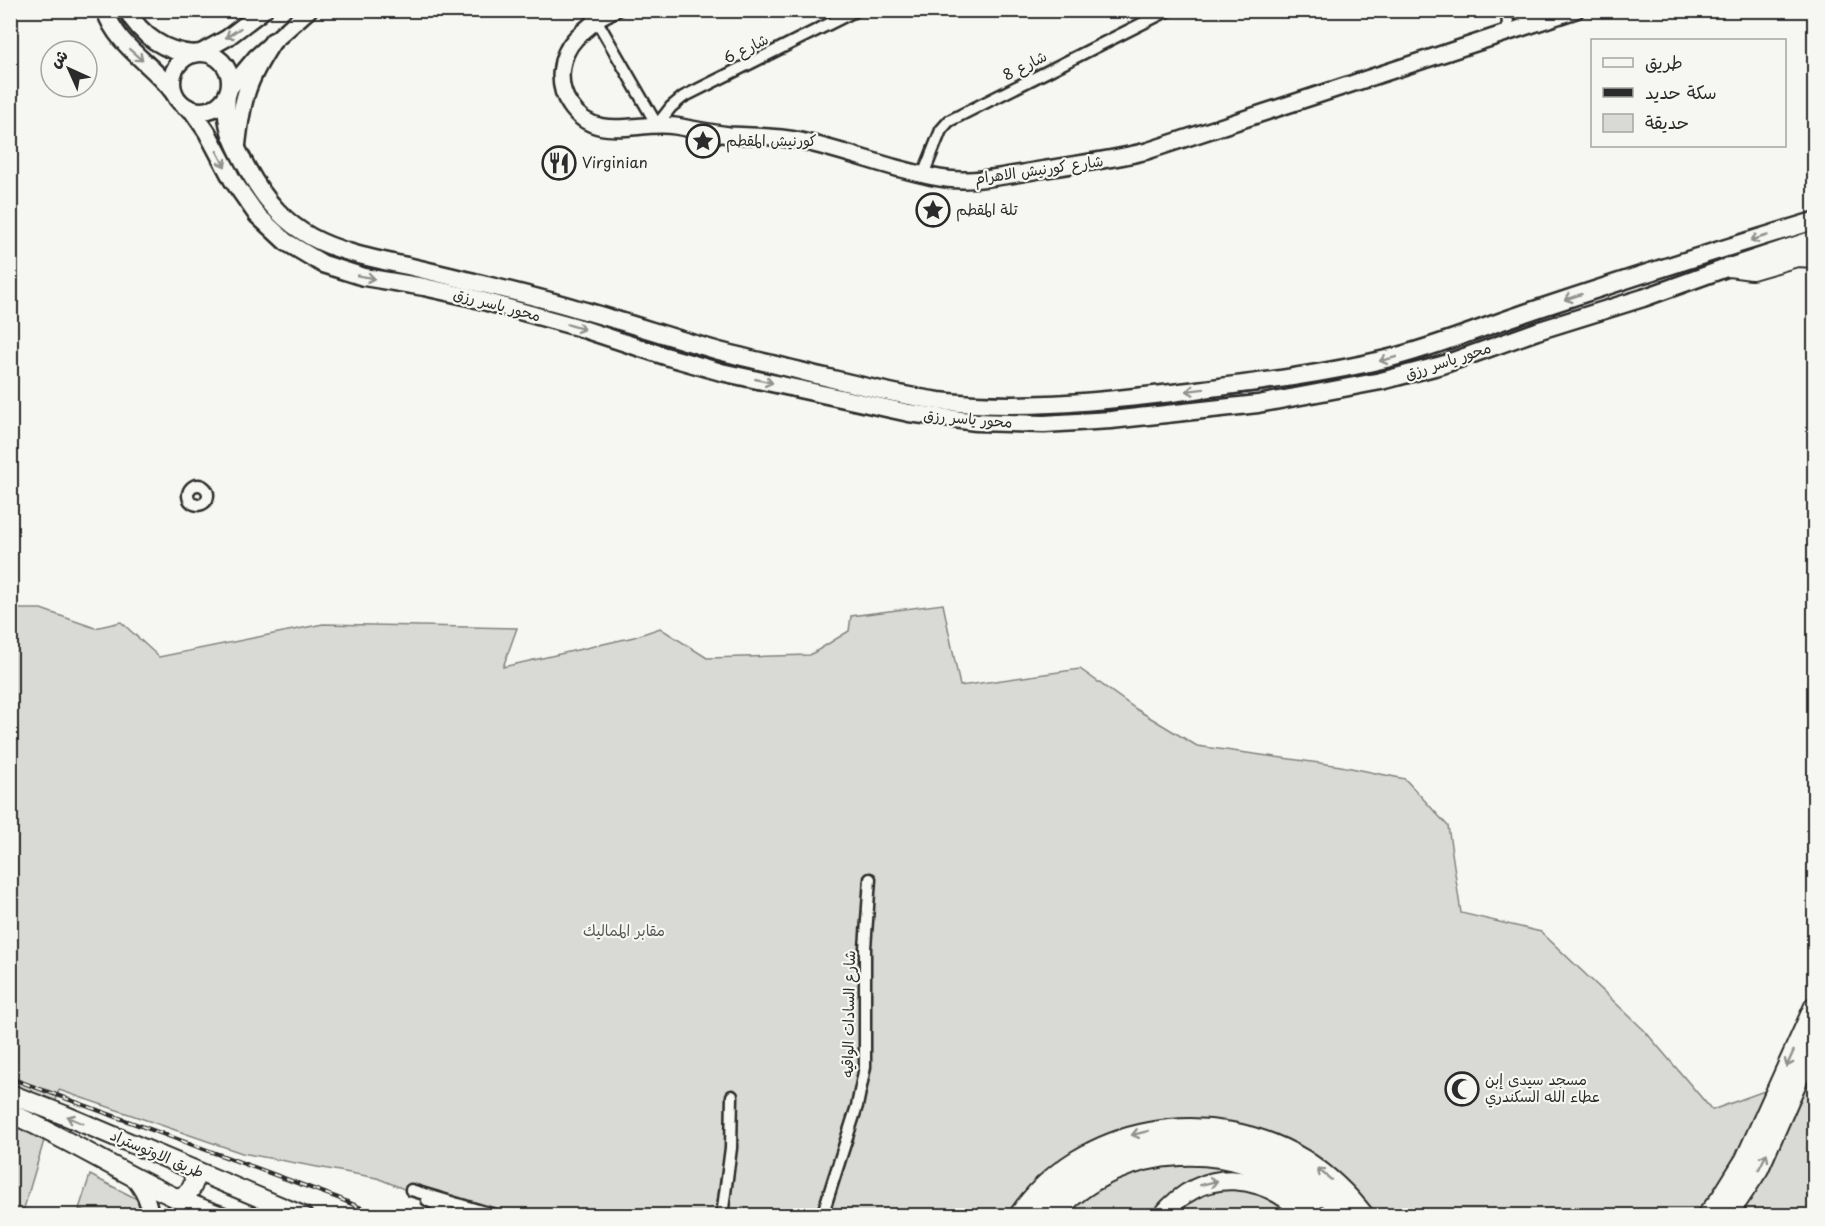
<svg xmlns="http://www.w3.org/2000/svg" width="1825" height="1226" viewBox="0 0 1825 1226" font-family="'Playpen Sans','Playpen Sans Arabic',sans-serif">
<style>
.green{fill:#d9d9d5;stroke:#828280;stroke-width:1.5}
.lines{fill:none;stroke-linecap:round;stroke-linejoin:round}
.street-casing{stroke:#2b2b2b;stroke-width:15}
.secondary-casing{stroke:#2b2b2b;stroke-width:20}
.primary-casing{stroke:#2b2b2b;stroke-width:21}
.highway-casing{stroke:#2b2b2b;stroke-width:22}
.street{stroke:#f6f6f2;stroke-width:10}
.secondary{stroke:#f6f6f2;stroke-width:15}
.primary{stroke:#f6f6f2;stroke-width:16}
.highway{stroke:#f6f6f2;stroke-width:18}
.rail-casing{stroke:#2b2b2b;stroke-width:4.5}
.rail{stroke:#f6f6f2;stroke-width:2;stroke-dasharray:7;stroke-linecap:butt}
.oneway{stroke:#90908e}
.labels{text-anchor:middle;stroke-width:4.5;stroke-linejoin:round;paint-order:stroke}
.street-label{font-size:15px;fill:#2b2b2b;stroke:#f6f6f2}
.poi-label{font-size:15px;fill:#2b2b2b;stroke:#f6f6f2;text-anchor:start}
.park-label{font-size:15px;fill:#565656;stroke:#f6f6f2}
</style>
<rect width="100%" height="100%" fill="#f6f6f2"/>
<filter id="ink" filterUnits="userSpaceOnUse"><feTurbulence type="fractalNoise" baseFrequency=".0167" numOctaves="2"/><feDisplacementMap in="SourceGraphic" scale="12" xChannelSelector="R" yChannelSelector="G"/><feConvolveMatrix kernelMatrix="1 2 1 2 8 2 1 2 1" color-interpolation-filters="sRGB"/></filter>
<g filter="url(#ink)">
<g class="green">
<polygon points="943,604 960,686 1080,669 1136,709 1197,746 1341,766 1405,779 1448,826 1461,913 1541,932 1644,1030 1712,1110 1814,1073 1814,1215 468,1215 377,1178 242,1153 59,1090 22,1215 11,1215 10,609 41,609 95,628 121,622 159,657 323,624 517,628 503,667 634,637 660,628 707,658 810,655 849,631 851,616"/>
<polygon points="90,1175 141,1201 139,1215 96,1215 79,1209"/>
</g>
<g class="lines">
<g class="street-casing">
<g id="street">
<polyline points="618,10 597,21 657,125 671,107 683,97 857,10"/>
<polyline points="1512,10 1539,23"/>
<polyline points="1505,34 1508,23 1506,10"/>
<polyline points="923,175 941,130 949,121 1169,10"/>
<circle cx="198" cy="495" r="10"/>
<polyline points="411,1190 498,1216"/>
<polyline points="427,1200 455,1216"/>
<polyline points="722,1216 731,1148 732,1096"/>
<polyline points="822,1216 857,1106 865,1067 865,948 870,879"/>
</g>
</g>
<g class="secondary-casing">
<g id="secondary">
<path d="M605,10C597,22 586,28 576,38C559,56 556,85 570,105C596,144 638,120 675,126C693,129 710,133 729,135C753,136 777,136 801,141C832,148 862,158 893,167C916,173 939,180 963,180C989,180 1015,174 1040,170C1076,164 1111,160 1147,151L1576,10"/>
<polyline points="200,53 227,38 264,10"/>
<polyline points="229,89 256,57 309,10"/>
<path d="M133,1177C143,1189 149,1200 150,1216"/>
<polyline points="169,1216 202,1210"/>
</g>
</g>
<g class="primary-casing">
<g id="primary">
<path d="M105,10C117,47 152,63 174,93"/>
<path d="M127,10C141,36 165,52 194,54"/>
<circle cx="201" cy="82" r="29"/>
<path d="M227,95C224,126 233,142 247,168C286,239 328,249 402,265C427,270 452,277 478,283C511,291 545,299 578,309C626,322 672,338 719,351C750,359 781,366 812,374C854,384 896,395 939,401C1017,410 1095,402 1172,393C1243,384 1316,376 1386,359C1436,347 1485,326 1534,310C1627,279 1721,249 1814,221"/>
<polyline points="191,109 207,132 233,181 257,215 286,242 323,264 364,277 424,287 465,296 577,327 665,356 721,372 909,413 976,422 1044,424 1111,420 1258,404 1381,381 1442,365 1537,331 1643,298 1729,267 1814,239"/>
<path d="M237,145C242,98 247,81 273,41"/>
</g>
</g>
<g class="highway-casing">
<g id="highway">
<polyline points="1729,267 1752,270 1797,257 1814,258"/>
<polyline points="10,1094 64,1115 303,1216"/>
<path d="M10,1113C82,1145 147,1191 222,1216"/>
<path d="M176,1198C191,1195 198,1183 191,1169"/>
<path d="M1018,1216C1081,1123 1212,1103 1305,1160C1328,1175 1348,1194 1365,1216"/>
<path d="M1037,1216C1098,1141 1200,1120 1286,1166C1309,1178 1328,1197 1346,1216"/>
<path d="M1053,1216C1119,1140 1239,1137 1314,1201"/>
<path d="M1162,1216C1203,1165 1263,1172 1307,1216"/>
<polyline points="1706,1216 1720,1199 1745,1159 1814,1006"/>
<polyline points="1728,1216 1759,1169 1814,1044"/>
</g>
</g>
<use href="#street" class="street"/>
<use href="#secondary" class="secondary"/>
<use href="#primary" class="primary"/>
<use href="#highway" class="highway"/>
<g class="rail-casing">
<polyline id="rail" points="10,1078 338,1198 380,1216"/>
</g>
<use href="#rail" class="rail"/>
</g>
<defs><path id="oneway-shaft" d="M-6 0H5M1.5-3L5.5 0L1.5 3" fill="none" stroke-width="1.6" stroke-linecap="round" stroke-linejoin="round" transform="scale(1.5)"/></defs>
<g class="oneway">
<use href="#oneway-shaft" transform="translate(233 33) rotate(147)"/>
<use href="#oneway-shaft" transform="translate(136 55) rotate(41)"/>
<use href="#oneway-shaft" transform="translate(221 159) rotate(62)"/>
<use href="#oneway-shaft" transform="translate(1759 238) rotate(163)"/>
<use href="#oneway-shaft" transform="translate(366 277) rotate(10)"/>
<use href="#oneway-shaft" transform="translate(1573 297) rotate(162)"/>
<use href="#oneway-shaft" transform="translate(576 327) rotate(17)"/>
<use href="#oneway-shaft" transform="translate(1388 359) rotate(166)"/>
<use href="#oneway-shaft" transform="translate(764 381) rotate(13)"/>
<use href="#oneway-shaft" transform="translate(1195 390) rotate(173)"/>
<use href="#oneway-shaft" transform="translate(1790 1059) rotate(114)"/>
<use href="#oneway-shaft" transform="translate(75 1120) rotate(-157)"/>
<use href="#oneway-shaft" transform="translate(1140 1133) rotate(166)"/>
<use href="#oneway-shaft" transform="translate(1763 1161) rotate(-64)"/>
<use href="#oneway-shaft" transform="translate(1324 1174) rotate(-141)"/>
<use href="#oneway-shaft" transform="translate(1209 1183) rotate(-14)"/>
</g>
</g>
<defs>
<g id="sight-ring" transform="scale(1.725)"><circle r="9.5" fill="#f6f6f2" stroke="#2b2b2b" stroke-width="1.5"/><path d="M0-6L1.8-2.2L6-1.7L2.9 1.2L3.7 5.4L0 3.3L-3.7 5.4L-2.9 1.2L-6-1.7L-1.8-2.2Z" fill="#2b2b2b"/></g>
<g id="restaurant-ring" transform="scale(1.725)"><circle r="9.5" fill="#f6f6f2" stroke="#2b2b2b" stroke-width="1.5"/><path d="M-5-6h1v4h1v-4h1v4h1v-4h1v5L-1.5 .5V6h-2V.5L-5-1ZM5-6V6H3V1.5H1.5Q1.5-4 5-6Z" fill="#2b2b2b"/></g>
<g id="mosque-ring" transform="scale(1.725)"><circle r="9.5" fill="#f6f6f2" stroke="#2b2b2b" stroke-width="1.5"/><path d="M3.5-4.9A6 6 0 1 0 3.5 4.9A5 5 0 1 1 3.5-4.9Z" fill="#2b2b2b"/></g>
</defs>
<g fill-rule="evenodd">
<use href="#sight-ring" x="703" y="141"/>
<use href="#restaurant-ring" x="559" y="163"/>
<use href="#sight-ring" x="933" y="210"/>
<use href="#mosque-ring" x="1462" y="1089"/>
</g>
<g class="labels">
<g class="street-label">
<text transform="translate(746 49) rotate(-26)" y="5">شارع 6</text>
<text transform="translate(1025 66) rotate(-27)" y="5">شارع 8</text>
<text transform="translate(1039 170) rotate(-8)" y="5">شارع كورنيش الاهرام</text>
<text transform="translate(497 305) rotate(15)" y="5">محور ياسر رزق</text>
<text transform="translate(1448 361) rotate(-18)" y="5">محور ياسر رزق</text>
<text transform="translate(968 419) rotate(5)" y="5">محور ياسر رزق</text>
<text transform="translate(849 1014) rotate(-89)" y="5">شارع السادات الواقيه</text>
<text transform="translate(157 1154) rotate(23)" y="5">طريق الاوتوستراد</text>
</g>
<g class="poi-label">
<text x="726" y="146">كورنيش المقطم</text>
<text x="582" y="168">Virginian</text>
<text x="956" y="215">تلة المقطم</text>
<text x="1485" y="1085">مسجد سيدى إبن<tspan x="1485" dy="17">عطاء الله السكندري</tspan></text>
</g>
<g class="park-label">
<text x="624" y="936">مقابر المماليك</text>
</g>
</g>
<rect width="1825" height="1226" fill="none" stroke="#f6f6f2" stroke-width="36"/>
<rect x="18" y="18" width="1789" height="1190" fill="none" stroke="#2b2b2b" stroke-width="2" filter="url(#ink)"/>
<rect x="1591" y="39" width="195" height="108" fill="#f6f6f2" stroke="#a5a5a2" stroke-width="1.5"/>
<rect x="1603" y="58" width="30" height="9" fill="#f6f6f2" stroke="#a5a5a2" stroke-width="1.5"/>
<text x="1645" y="69" font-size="18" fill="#2b2b2b">طريق</text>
<rect x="1603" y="88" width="30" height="9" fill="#2b2b2b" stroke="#a5a5a2" stroke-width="1.5"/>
<text x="1645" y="99" font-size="18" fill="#2b2b2b">سكة حديد</text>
<rect x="1603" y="114" width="30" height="18" fill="#d9d9d5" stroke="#a5a5a2" stroke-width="1.5"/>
<text x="1645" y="129" font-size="18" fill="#2b2b2b">حديقة</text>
<g transform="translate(69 69) rotate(315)"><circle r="28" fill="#f6f6f2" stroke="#a5a5a2" stroke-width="1.5"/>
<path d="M0-4.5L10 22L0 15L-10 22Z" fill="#2b2b2b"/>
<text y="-9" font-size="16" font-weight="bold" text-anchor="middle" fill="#2b2b2b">ش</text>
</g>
</svg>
